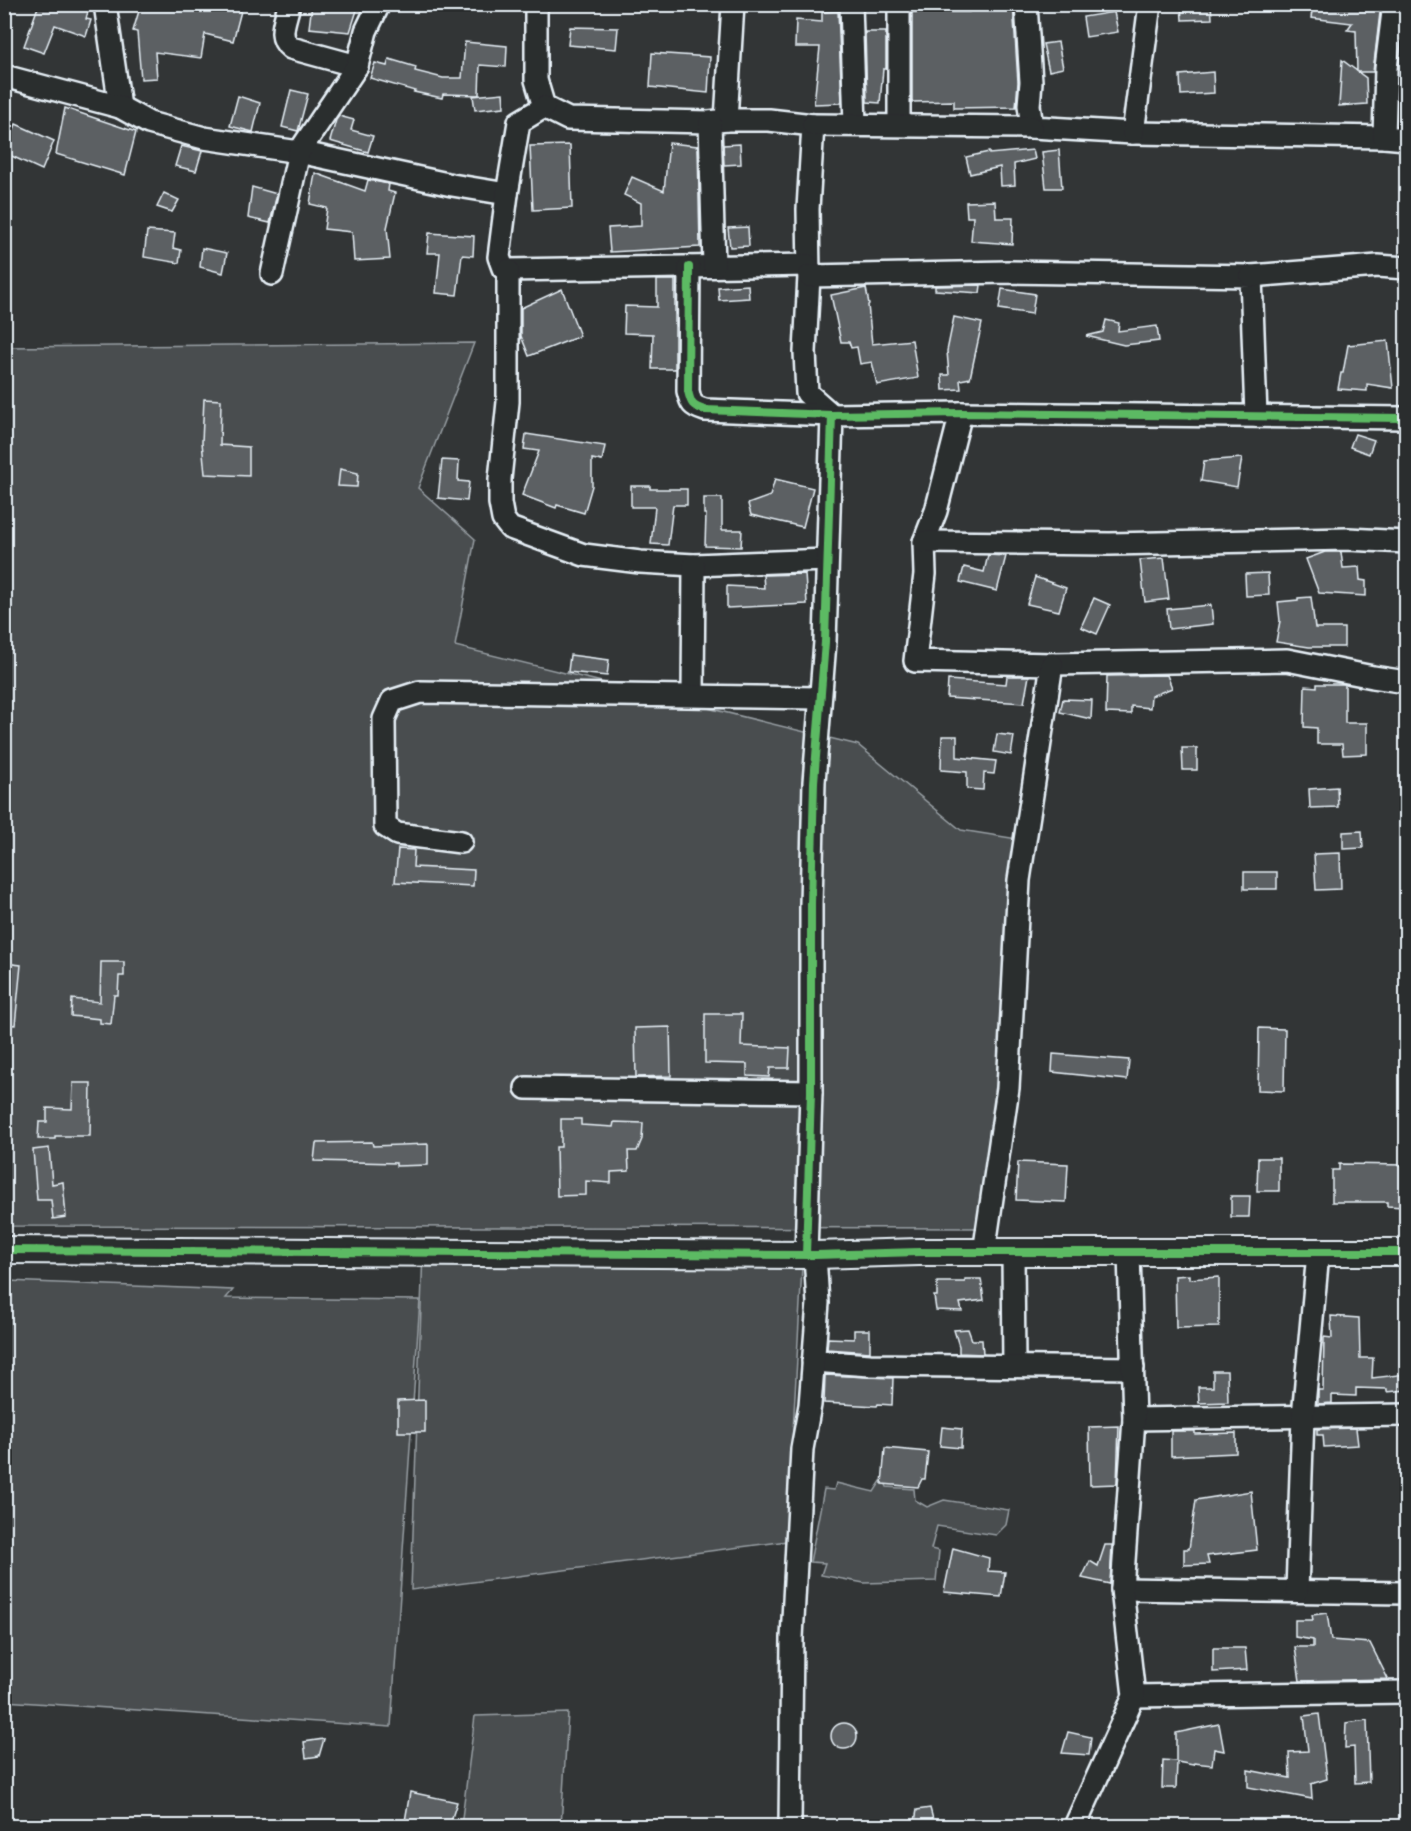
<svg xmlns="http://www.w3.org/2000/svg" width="1411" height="1831" viewBox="0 0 1411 1831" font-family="Caveat,sans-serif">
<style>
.green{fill:#494d4f;stroke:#989fa4;stroke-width:1.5}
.building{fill:#5c6063;stroke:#e8f1f8;stroke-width:1.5}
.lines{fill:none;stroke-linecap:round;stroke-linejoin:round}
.minor-casing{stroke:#e8f1f8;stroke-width:26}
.tertiary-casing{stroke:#e8f1f8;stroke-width:30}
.minor{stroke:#2a2d2e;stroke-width:21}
.tertiary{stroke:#2a2d2e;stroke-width:26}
.cycleway-casing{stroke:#2a2d2e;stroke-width:11}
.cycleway{stroke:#5cba63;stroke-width:8}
</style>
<rect width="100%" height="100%" fill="#323536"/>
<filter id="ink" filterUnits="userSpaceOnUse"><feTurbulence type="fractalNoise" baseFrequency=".0167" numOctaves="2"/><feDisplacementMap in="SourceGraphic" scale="12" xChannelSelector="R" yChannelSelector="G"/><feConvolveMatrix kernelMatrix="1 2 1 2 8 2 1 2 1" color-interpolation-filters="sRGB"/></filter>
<g filter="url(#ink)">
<g class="green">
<polygon points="474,343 418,488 475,539 455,646 858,745 961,830 1030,841 985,1228 5,1226 4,347"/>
<polygon points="423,1251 802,1267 787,1541 411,1590"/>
<polygon points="7,1281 233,1290 226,1298 420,1300 391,1727 5,1701 4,1296 11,1296"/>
<polygon points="881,1481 885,1482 887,1487 914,1489 915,1500 927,1507 944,1500 1009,1510 1006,1525 996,1535 937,1526 931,1549 939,1551 936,1581 864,1583 821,1575 825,1563 810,1562 824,1489 834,1490 836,1483 874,1492"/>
<polygon points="568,1713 561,1826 461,1826 475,1716"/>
</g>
<g class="building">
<polygon points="39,4 90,4 86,19 91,20 86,36 55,25 44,53 24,46"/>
<polygon points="141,4 219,4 241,11 233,41 205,34 201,58 155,52 157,78 141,79 137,32 133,31"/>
<polygon points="312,4 359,4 350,32 309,28"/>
<polygon points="999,4 1013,4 1018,82 1016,107 954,108 954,101 912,102 912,12 969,12 969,9 1000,7"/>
<polygon points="1181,4 1211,4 1212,19 1182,20"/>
<polygon points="1313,4 1381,4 1373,72 1358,72 1366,78 1367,104 1339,106 1342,60 1357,71 1356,31 1347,30 1352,23 1311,18"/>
<polygon points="838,11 842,103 814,104 820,47 795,47 796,20 822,22 822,12"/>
<polygon points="1114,12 1118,32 1086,37 1083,17"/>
<polygon points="570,27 618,28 616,49 568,45"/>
<polygon points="865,32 886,32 886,69 883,69 880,103 867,102"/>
<polygon points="465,42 507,46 506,67 480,65 479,95 443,94 442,98 414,92 415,91 370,78 375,63 387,66 389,59 416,67 415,71 443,78 462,78"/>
<polygon points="1058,42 1063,68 1049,71 1043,44"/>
<polygon points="652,53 710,57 708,93 650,87"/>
<polygon points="1213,72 1214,93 1181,95 1180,75"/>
<polygon points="291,90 308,94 298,131 282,127"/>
<polygon points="503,93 504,107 475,110 473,96"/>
<polygon points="238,96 260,103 253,132 230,126"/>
<polygon points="65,108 136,132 125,175 56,154"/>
<polygon points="339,116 354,120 351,130 373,136 368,152 330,141 336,120"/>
<polygon points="16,124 54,141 42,170 5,153"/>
<polygon points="669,143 698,146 700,247 610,252 608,228 641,226 641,203 624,195 632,177 664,191"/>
<polygon points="740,144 741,164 724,165 723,145"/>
<polygon points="570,145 572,208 533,210 530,146"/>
<polygon points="181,146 202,151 196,171 175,166"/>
<polygon points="1033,150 1035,159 1014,164 1015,185 1001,186 1000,167 970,174 966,157 989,152 989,154"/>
<polygon points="1059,150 1062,188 1046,188 1042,152"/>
<polygon points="315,173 365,191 368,180 389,184 388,191 395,193 387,228 390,259 354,261 352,232 324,229 327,208 310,204"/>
<polygon points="252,187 277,194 270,223 248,218"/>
<polygon points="164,193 179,200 172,212 157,207"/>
<polygon points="995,201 996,218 1013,218 1012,244 971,241 973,217 967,217 966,202"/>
<polygon points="748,227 749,246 730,247 728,228"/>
<polygon points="147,231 175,233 173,248 181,250 179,263 144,257"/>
<polygon points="429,233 474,236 473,256 462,255 457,295 436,293 440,253 427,253"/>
<polygon points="202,248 227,253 223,273 200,267"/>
<polygon points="657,280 675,280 675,369 652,369 653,334 624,333 625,306 657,307"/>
<polygon points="748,285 749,298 719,300 718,287"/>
<polygon points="981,285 980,293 935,290 935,286"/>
<polygon points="866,288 869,304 868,305 872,344 912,340 918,378 877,385 872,362 860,364 857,347 851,348 849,342 841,342 831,295"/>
<polygon points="562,289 580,336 529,356 521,336 521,308"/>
<polygon points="1002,289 1035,294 1032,314 999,309"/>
<polygon points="954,317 982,323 970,378 960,380 961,389 943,390 942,375 949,375 947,351"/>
<polygon points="1106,320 1119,323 1118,331 1157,326 1159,341 1124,345 1086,336 1103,332"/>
<polygon points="1388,341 1393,388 1367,384 1367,391 1338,389 1341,373 1343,373 1348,345"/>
<polygon points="204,399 221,400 220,445 249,447 249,476 205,474 202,442"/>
<polygon points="526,434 605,446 602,461 592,459 592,486 584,513 557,505 556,508 522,495 539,451 524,449"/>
<polygon points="1355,434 1374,440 1369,454 1350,447"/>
<polygon points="1242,458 1237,487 1201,481 1204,461"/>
<polygon points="442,460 459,461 458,481 469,482 467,501 438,498"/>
<polygon points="340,469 358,473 357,487 338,486"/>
<polygon points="775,479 813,488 803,527 751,515 748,504 770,496"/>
<polygon points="631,486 650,486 650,489 687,489 687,505 673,505 668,545 651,544 655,507 631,507"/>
<polygon points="704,498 722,498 722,530 742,530 741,547 705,546 706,514 704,514"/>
<polygon points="1325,552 1341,552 1343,568 1359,567 1360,580 1366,581 1366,596 1319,593 1306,559"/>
<polygon points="988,555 1006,556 997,591 960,582 964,567 984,572"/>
<polygon points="1164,558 1169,599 1145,602 1140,560"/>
<polygon points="1268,573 1269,595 1246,596 1245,574"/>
<polygon points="805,574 807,604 727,608 727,586 764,588 763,575"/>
<polygon points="1035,577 1066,588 1059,611 1027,604"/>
<polygon points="1311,597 1315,628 1344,628 1344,647 1309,647 1276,642 1280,621 1278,602 1298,600 1298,598"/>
<polygon points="1094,598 1110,605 1097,634 1081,627"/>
<polygon points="1211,605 1213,624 1169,629 1167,609"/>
<polygon points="570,655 609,660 607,676 568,672"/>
<polygon points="1167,675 1172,688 1151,696 1150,708 1131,706 1131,714 1106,713 1107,676"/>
<polygon points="1007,676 1029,676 1024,703 947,698 948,680 1006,684"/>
<polygon points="1317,684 1345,684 1345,723 1367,723 1367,754 1343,755 1342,744 1317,744 1317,728 1304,727 1305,686 1317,687"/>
<polygon points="1063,699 1092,700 1091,719 1060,712"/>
<polygon points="997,734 1014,736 1011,755 994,752"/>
<polygon points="942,736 957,736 957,757 996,761 994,774 984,773 983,790 967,789 967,772 941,770"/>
<polygon points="1182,748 1197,748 1197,770 1183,770"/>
<polygon points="1337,787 1338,807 1310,808 1309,789"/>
<polygon points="1362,831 1363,848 1343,849 1343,832"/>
<polygon points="398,849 414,850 413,867 474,870 473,886 395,882"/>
<polygon points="1340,853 1341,889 1316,890 1314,854"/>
<rect x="1244" y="872" width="33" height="17"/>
<polygon points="101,962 124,962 124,976 119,976 118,995 114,995 111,1024 100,1023 100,1019 71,1016 72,999 100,1002"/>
<polygon points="4,963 21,965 15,1025 4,1024"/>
<polygon points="705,1014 742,1014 741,1046 790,1048 789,1068 770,1068 769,1077 747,1076 747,1064 705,1063"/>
<polygon points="670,1027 671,1076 636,1077 635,1028"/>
<polygon points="1259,1028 1285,1029 1284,1091 1258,1090"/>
<polygon points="1053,1054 1129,1060 1127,1080 1052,1072"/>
<polygon points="73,1083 91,1083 90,1136 55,1136 55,1139 38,1139 39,1122 47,1122 47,1108 72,1109"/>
<polygon points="561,1119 581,1119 581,1125 613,1127 614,1122 643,1123 642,1139 637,1151 628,1151 629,1171 611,1172 611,1183 586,1181 586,1195 557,1196 556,1147 561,1147"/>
<polygon points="372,1142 373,1146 428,1144 428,1165 396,1166 396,1163 314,1161 316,1143"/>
<polygon points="49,1148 52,1184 63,1182 66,1217 53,1219 51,1200 37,1200 33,1150"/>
<polygon points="1258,1158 1279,1158 1279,1191 1257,1191"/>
<polygon points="1018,1162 1068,1164 1066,1202 1016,1200"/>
<polygon points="1339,1164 1407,1165 1404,1207 1387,1206 1387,1202 1332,1202 1332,1170 1339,1170"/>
<polygon points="1231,1196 1250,1196 1249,1217 1231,1217"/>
<polygon points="1189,1275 1189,1279 1219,1277 1219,1327 1176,1328 1175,1276"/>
<polygon points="965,1279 981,1279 984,1300 960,1303 962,1311 936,1310 934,1296 937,1296 937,1282 965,1282"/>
<polygon points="1331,1316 1359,1318 1360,1358 1373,1358 1372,1378 1407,1374 1407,1390 1387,1392 1387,1389 1356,1388 1356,1396 1332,1395 1332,1403 1318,1404 1318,1390 1323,1390 1324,1337 1332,1338"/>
<polygon points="968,1329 972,1340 982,1340 983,1354 959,1353 959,1346 954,1330"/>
<polygon points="854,1330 870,1330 870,1352 827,1349 828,1338 854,1339"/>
<polygon points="1213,1371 1227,1371 1228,1402 1199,1403 1198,1387 1213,1387"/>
<polygon points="825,1375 893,1378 892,1405 878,1404 877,1406 824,1403"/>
<polygon points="425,1400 425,1432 398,1432 398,1401"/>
<polygon points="1119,1426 1117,1484 1090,1485 1089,1427"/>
<polygon points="942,1427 962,1429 961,1448 940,1446"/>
<polygon points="1356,1428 1358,1445 1324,1447 1323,1435 1317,1435 1317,1429"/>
<polygon points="1171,1431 1195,1431 1195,1434 1236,1433 1236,1453 1171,1456"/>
<polygon points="885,1448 928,1452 925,1479 922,1479 918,1487 882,1484"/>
<polygon points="1251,1491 1257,1550 1207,1556 1209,1564 1184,1565 1184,1549 1189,1549 1196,1500"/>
<polygon points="1105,1545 1112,1545 1110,1584 1082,1578 1090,1561 1098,1566"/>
<polygon points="953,1548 989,1558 988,1571 1005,1572 1001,1597 944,1592"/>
<polygon points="1327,1613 1331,1640 1370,1643 1388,1679 1300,1681 1295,1647 1313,1647 1313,1640 1295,1637 1295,1620 1313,1620 1312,1615"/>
<polygon points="1213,1648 1245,1648 1247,1670 1213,1672"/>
<polygon points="1319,1714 1327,1779 1311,1784 1312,1799 1248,1787 1248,1770 1290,1778 1289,1752 1308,1751 1304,1716"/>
<polygon points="1367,1720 1369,1782 1355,1783 1354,1747 1345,1748 1346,1723"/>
<circle cx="844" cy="1736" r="13"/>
<polygon points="1219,1724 1224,1751 1214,1749 1212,1765 1194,1763 1193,1765 1177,1762 1176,1788 1162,1788 1163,1760 1176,1761 1176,1733"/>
<polygon points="1068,1732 1091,1737 1089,1755 1062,1753"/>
<polygon points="324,1739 319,1756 306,1758 304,1742"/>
<polygon points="410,1792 457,1802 449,1827 404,1827"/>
<polygon points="930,1808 935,1827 914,1827 917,1810"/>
</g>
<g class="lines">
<g class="minor-casing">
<g id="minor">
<polyline points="105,4 120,107"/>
<path d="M289,4C286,20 276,37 291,48L357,66"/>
<polyline points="536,4 536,80 544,107 568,119 710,122 726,120"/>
<polyline points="733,4 726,120 769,120 813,125 808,209 809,276 805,352 807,393 832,415"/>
<polyline points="851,4 855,125"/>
<polyline points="899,4 899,125"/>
<polyline points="1026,4 1031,82 1029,105 1032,127 1133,133 1384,137"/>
<polyline points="1394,4 1386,68 1384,137 1406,139"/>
<polyline points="4,76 120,107 149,123 204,138 299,152 452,185 507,194"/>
<polyline points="544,107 519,122 507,194 499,257 503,268 508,270 808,265"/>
<polyline points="710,122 714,266"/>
<polyline points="813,125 1032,127"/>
<polyline points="1133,133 1150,4"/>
<path d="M689,267L688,391C691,404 692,406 705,410L832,415L961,413L1406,418"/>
<polyline points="508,270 508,402 500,479 500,503 503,519 510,528 584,555 640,562 694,565 827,560"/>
<polyline points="272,274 299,152 357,66 366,31 379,4"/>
<polyline points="809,276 1008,272 1251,276 1256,416"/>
<polyline points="1251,276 1378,266 1406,268"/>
<polyline points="961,413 936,511 924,542 925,574 915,661 1052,664 1287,660 1373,677 1406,682"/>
<polyline points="924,542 1110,544 1348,539 1406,542"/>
<polyline points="693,695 694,565"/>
<polyline points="461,842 397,834 385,826 384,719 392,701 420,692 819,698"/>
<polyline points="526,1088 811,1092"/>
<polyline points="984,1253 1008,1088 1019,880 1052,664"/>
<polyline points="1013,1253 1014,1366"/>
<polyline points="806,1255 811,1092 811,904 814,782 825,642 832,415"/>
<polyline points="813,1361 870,1365 1133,1368"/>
<polyline points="1134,1419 1406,1415"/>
<polyline points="1122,1589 1406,1593"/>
<polyline points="1297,1591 1303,1416 1318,1253"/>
<polyline points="1134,1696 1406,1692"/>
<polyline points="790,1826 792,1638 802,1449 810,1405 818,1303 815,1255"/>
<polyline points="1075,1826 1134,1696 1122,1589 1134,1419 1129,1253"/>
</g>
</g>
<g class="tertiary-casing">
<polyline id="tertiary" points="4,1250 815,1255 919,1252 1406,1252"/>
</g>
<use href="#minor" class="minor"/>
<use href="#tertiary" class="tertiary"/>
<g class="cycleway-casing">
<g id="cycleway">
<path d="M689,267L688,391C691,404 692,406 705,410L832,415L961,413L1406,418"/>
<polyline points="4,1250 815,1255 919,1252 1406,1252"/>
<polyline points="806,1255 811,1092 811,904 814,782 825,642 832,415"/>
</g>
</g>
<use href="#cycleway" class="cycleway"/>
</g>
</g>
<rect width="1411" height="1831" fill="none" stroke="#2a2d2e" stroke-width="24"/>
<rect x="12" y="12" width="1387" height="1807" fill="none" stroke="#e8f1f8" stroke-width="2" filter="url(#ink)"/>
</svg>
